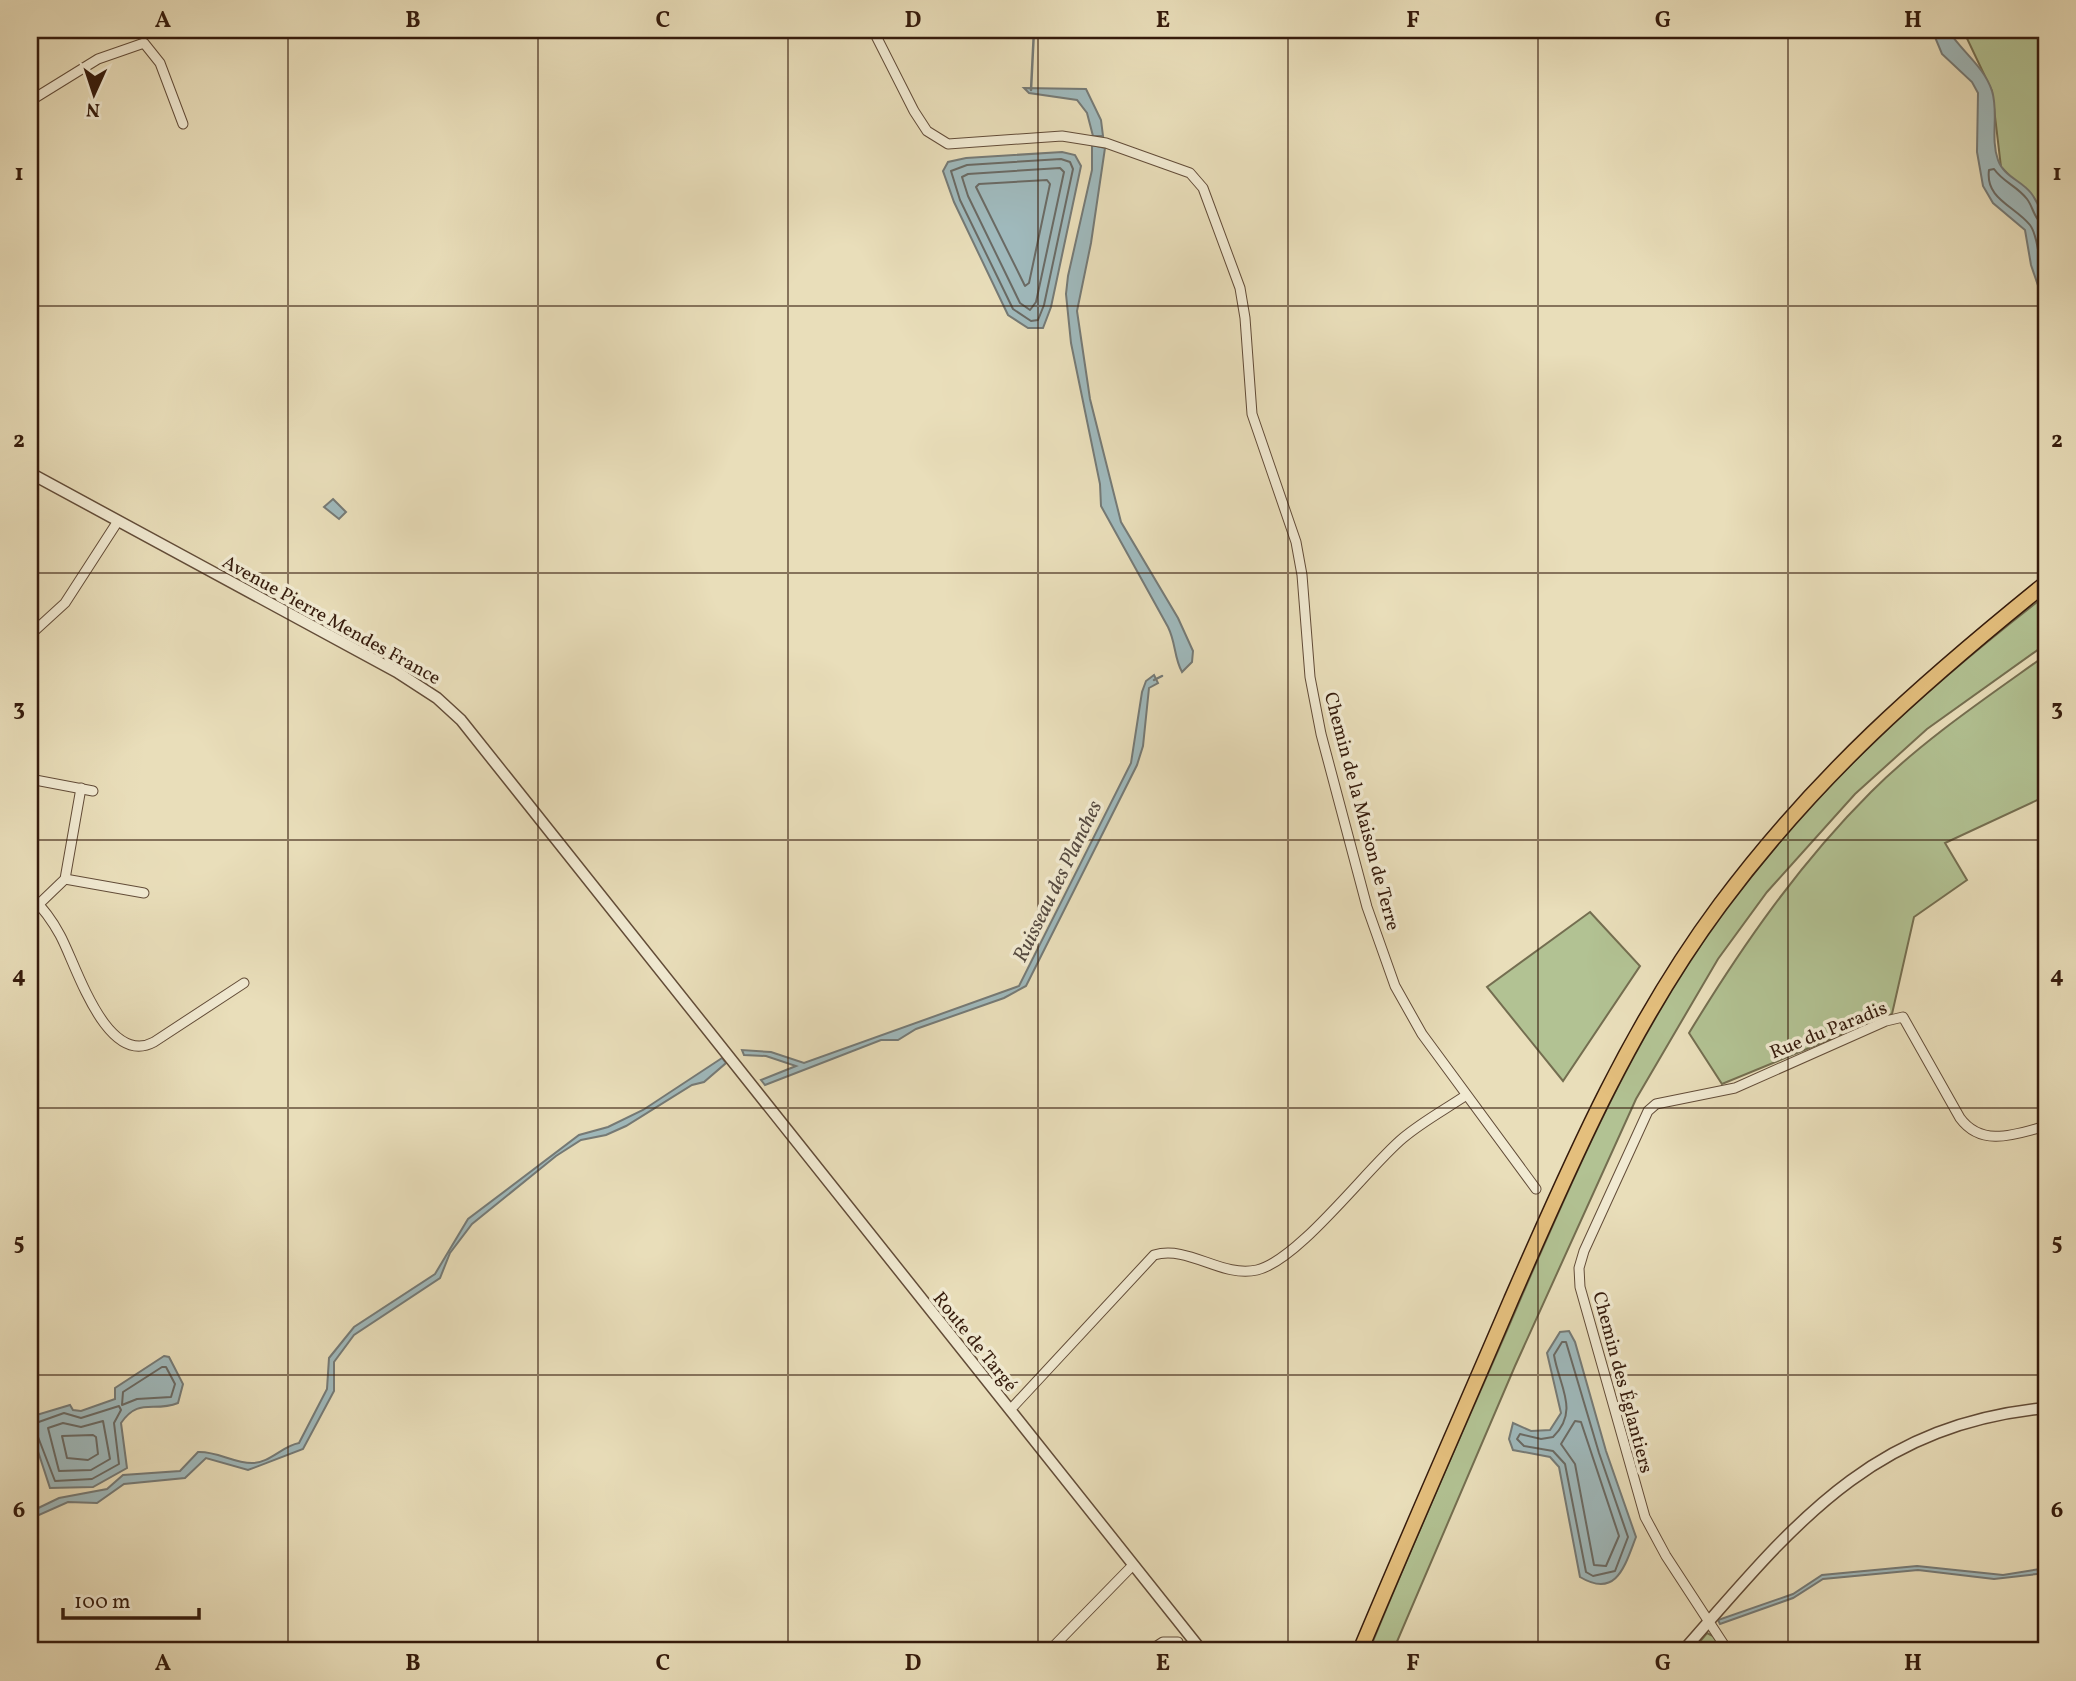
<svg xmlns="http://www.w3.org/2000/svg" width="2076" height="1681" viewBox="0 0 2076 1681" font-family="Vollkorn,serif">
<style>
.green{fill:#b2c293;stroke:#746e50;stroke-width:2}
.water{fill:#9fb9bc;stroke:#757a76;stroke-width:2}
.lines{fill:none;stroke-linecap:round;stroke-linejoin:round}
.shore{stroke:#6a6a64;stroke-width:2}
.stream{stroke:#757a76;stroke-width:2.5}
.minor-casing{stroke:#624c38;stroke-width:11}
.tertiary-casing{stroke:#624c38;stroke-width:13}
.primary-casing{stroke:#351b0c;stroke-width:17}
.minor{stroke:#f1ead2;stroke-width:9}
.tertiary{stroke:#f1ead2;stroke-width:10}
.primary{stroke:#e4bf7d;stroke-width:14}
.grid{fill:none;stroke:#351b0c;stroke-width:2;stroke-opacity:0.55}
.labels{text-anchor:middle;stroke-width:7;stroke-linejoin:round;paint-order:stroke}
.street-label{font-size:19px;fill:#351b0c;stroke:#f1ead2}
.water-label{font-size:21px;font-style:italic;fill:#554a41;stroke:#f1ead2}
.neatline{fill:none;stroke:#351b0c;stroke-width:2.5}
.grid-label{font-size:23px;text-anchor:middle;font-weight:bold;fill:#351b0c}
</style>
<rect width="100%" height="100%" fill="#e9deba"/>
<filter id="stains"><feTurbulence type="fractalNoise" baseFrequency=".00286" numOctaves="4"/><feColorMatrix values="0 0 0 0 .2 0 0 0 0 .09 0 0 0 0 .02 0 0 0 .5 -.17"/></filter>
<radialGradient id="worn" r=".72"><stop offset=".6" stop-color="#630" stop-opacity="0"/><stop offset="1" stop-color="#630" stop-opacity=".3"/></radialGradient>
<g class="green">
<polygon points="1963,30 2046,30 2046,271 2037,203 2001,167 1992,91"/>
<path d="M2046,595V622L2043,626L2046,644L1927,729L1855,794L1767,892L1718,959L1636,1099L1515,1366L1393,1651H1369C1414,1540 1463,1431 1511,1321C1571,1182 1630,1042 1720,918C1815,788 1920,693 2046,595Z"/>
<path d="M2046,655V796L1945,843L1967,880L1914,917L1892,1014L1722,1084L1689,1033C1742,946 1799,864 1871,792C1923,740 1986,698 2046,655Z"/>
<polygon points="1590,912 1640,966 1563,1081 1487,987"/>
<polygon points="1707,1633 1713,1636 1724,1651 1692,1651"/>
</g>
<g class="water">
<path d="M1932,30H1948C1961,51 1984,66 1992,91C1999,113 1990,138 1998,160C2004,177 2021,180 2031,193C2053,221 2046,275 2046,309L2031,265L2025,230L1993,203L1983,186L1977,152L1978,93L1972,82L1942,54Z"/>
<polygon points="1024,88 1086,89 1101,120 1103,136 1093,136 1087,113 1077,100 1029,93"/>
<path d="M1092,145L1105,148L1091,243L1077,311L1090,399L1121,522L1178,618L1193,651L1192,662L1182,672C1174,658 1176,643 1168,627L1101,506L1100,484L1071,343L1066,294L1068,276L1092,170Z"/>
<polygon points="1062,152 1075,155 1081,166 1051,307 1043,328 1028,328 1008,315 954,202 943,171 948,162 966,158"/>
<polygon points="333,499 346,512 339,519 324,507"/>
<polygon points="1154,675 1158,683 1149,688 1143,746 1137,765 1026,986 1004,998 916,1029 898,1040 881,1040 765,1085 761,1080 796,1066 766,1056 744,1055 742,1050 771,1052 804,1063 1019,986 1131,763 1142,692 1146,681"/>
<path d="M722,1058L726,1063L704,1082L692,1085L626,1126L606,1135L581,1140L556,1156L472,1224L450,1253L440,1278L354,1335L334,1362V1391L303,1449L248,1470L206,1458L185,1478L124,1484L97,1503L68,1502L30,1519V1512L59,1498L107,1489L123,1475L180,1471L198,1452C217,1451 233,1463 252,1463C270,1463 282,1446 299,1443L327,1389L329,1358L354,1327L435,1274L468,1219L579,1135L608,1127L643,1110Z"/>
<path d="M1569,1331L1575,1342L1606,1451L1636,1537C1625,1565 1617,1599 1580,1577L1559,1467L1550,1457L1513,1450L1509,1439L1513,1423L1531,1431L1550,1430L1561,1413L1547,1353L1560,1332Z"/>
<path d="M164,1356L169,1357L183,1384L178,1403C153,1413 139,1397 121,1423L127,1468L93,1487L50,1488L30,1427L33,1416L70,1405L73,1410L81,1411L115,1399V1388Z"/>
<polygon points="1917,1566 2003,1575 2046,1568 2046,1573 1994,1579 1918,1570 1823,1579 1793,1598 1720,1624 1718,1620 1793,1594 1822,1575"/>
</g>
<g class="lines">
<g class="shore">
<polygon points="1061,159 1070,162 1073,169 1044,305 1038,320 1031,321 1013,309 960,200 951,171 967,165"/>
<polygon points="1060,168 1064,172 1036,302 1030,310 1020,303 968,196 962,177 968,174"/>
<polygon points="1047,180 1050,184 1029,283 1025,286 976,187 979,184"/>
<path d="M2046,224C2034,222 2034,208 2027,199C2017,186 2003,182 1994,169L1989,170C1985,199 2015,206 2030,225C2039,237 2040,273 2046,290"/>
<path d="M1566,1342L1599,1453L1628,1537L1615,1571L1593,1576L1586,1572L1565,1464L1553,1451L1524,1446L1517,1439L1520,1434L1541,1439L1553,1437C1580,1411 1559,1386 1554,1355L1562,1342Z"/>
<polygon points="162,1367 166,1367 175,1384 171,1397 137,1399 122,1405 123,1392"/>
<polygon points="119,1406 121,1410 114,1423 119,1464 92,1479 55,1481 33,1424 64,1413 81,1418"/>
<polygon points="103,1421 110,1459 91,1470 59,1471 48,1428 63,1423 81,1427"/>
<polygon points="1575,1421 1581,1422 1619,1536 1606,1566 1594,1565 1575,1464 1561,1444"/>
<polygon points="93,1435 96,1437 98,1454 88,1460 67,1458 62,1436"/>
</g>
<g class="stream">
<polyline points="1031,90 1034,30"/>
<polyline points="1154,680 1162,676"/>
</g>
<g class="minor-casing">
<g id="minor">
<polyline points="873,30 914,111 927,131 948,144 1062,136 1106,143 1190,173 1203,188 1240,288 1245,318 1252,414 1296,542 1302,575 1310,677 1321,734 1367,907 1395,986 1422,1034 1536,1189"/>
<polyline points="30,101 98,59 144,43 160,63 183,124"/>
<polyline points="30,635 65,603 118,521"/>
<polyline points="30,779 93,791"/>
<polyline points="65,879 144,893"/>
<path d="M30,895C42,907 52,920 60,935C76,964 106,1068 154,1042L244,983"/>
<polyline points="39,904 65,879 81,788"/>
<path d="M1010,1410L1154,1255C1189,1245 1221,1278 1257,1270C1299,1260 1368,1167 1403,1138C1422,1122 1444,1110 1465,1096"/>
<polyline points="1049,1651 1133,1565"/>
<polyline points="1149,1651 1163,1642 1178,1642"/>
<path d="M1728,1651L1666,1556L1645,1517L1580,1287L1579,1268L1584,1251L1648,1111L1656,1104L1735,1088L1886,1021L1903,1017L1960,1118C1982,1148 2016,1134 2046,1126"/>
</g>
</g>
<g class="tertiary-casing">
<g id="tertiary">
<polyline points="30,473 397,672 437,698 461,720 1202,1651"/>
<path d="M1683,1651C1792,1527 1869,1425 2046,1408"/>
</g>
</g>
<g class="primary-casing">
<path id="primary" d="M1360,1651C1409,1534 1461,1417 1511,1300C1571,1163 1630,1026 1720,905C1816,776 1921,684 2046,583"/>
</g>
<use href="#minor" class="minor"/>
<use href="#tertiary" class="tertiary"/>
<use href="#primary" class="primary"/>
</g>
<path class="grid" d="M288,30V1651M538,30V1651M788,30V1651M1038,30V1651M1288,30V1651M1538,30V1651M1788,30V1651M30,306H2046M30,573H2046M30,840H2046M30,1108H2046M30,1375H2046"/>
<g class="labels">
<g class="street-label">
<text transform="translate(332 619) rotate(29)" y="7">Avenue Pierre Mendes France</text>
<text transform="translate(1363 811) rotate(75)" y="7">Chemin de la Maison de Terre</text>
<text transform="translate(1828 1029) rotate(-22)" y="7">Rue du Paradis</text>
<text transform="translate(976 1341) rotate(51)" y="7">Route de Targé</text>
<text transform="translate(1624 1382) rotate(75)" y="7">Chemin des Églantiers</text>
</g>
<g class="water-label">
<text transform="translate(1057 881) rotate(-64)" y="7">Ruisseau des Planches</text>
</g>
</g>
<rect width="2076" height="1681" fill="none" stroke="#e9deba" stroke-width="77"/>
<g transform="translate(94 94) rotate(183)" stroke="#f1ead2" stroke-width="5" paint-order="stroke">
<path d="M0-5L12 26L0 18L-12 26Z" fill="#351b0c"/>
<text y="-10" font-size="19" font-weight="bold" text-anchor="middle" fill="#351b0c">N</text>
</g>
<path d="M63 1608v10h136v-10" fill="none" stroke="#351b0c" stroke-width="3.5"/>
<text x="74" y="1608" font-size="21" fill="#351b0c" stroke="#f1ead2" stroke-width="5" paint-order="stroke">100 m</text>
<rect x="38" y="38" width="2000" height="1604" class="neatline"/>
<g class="grid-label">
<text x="163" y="27">A</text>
<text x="413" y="27">B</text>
<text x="663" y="27">C</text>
<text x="913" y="27">D</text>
<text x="1163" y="27">E</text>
<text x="1413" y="27">F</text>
<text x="1663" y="27">G</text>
<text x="1913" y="27">H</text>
<text x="19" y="180">1</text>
<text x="2057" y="180">1</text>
<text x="19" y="447">2</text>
<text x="2057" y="447">2</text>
<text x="19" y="715">3</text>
<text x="2057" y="715">3</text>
<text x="19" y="982">4</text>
<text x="2057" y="982">4</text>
<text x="19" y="1249">5</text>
<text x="2057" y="1249">5</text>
<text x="19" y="1517">6</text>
<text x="2057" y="1517">6</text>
<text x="163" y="1670">A</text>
<text x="413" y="1670">B</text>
<text x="663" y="1670">C</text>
<text x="913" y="1670">D</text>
<text x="1163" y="1670">E</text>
<text x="1413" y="1670">F</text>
<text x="1663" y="1670">G</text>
<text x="1913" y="1670">H</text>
</g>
<rect width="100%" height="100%" filter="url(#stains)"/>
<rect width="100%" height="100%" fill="url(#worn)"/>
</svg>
